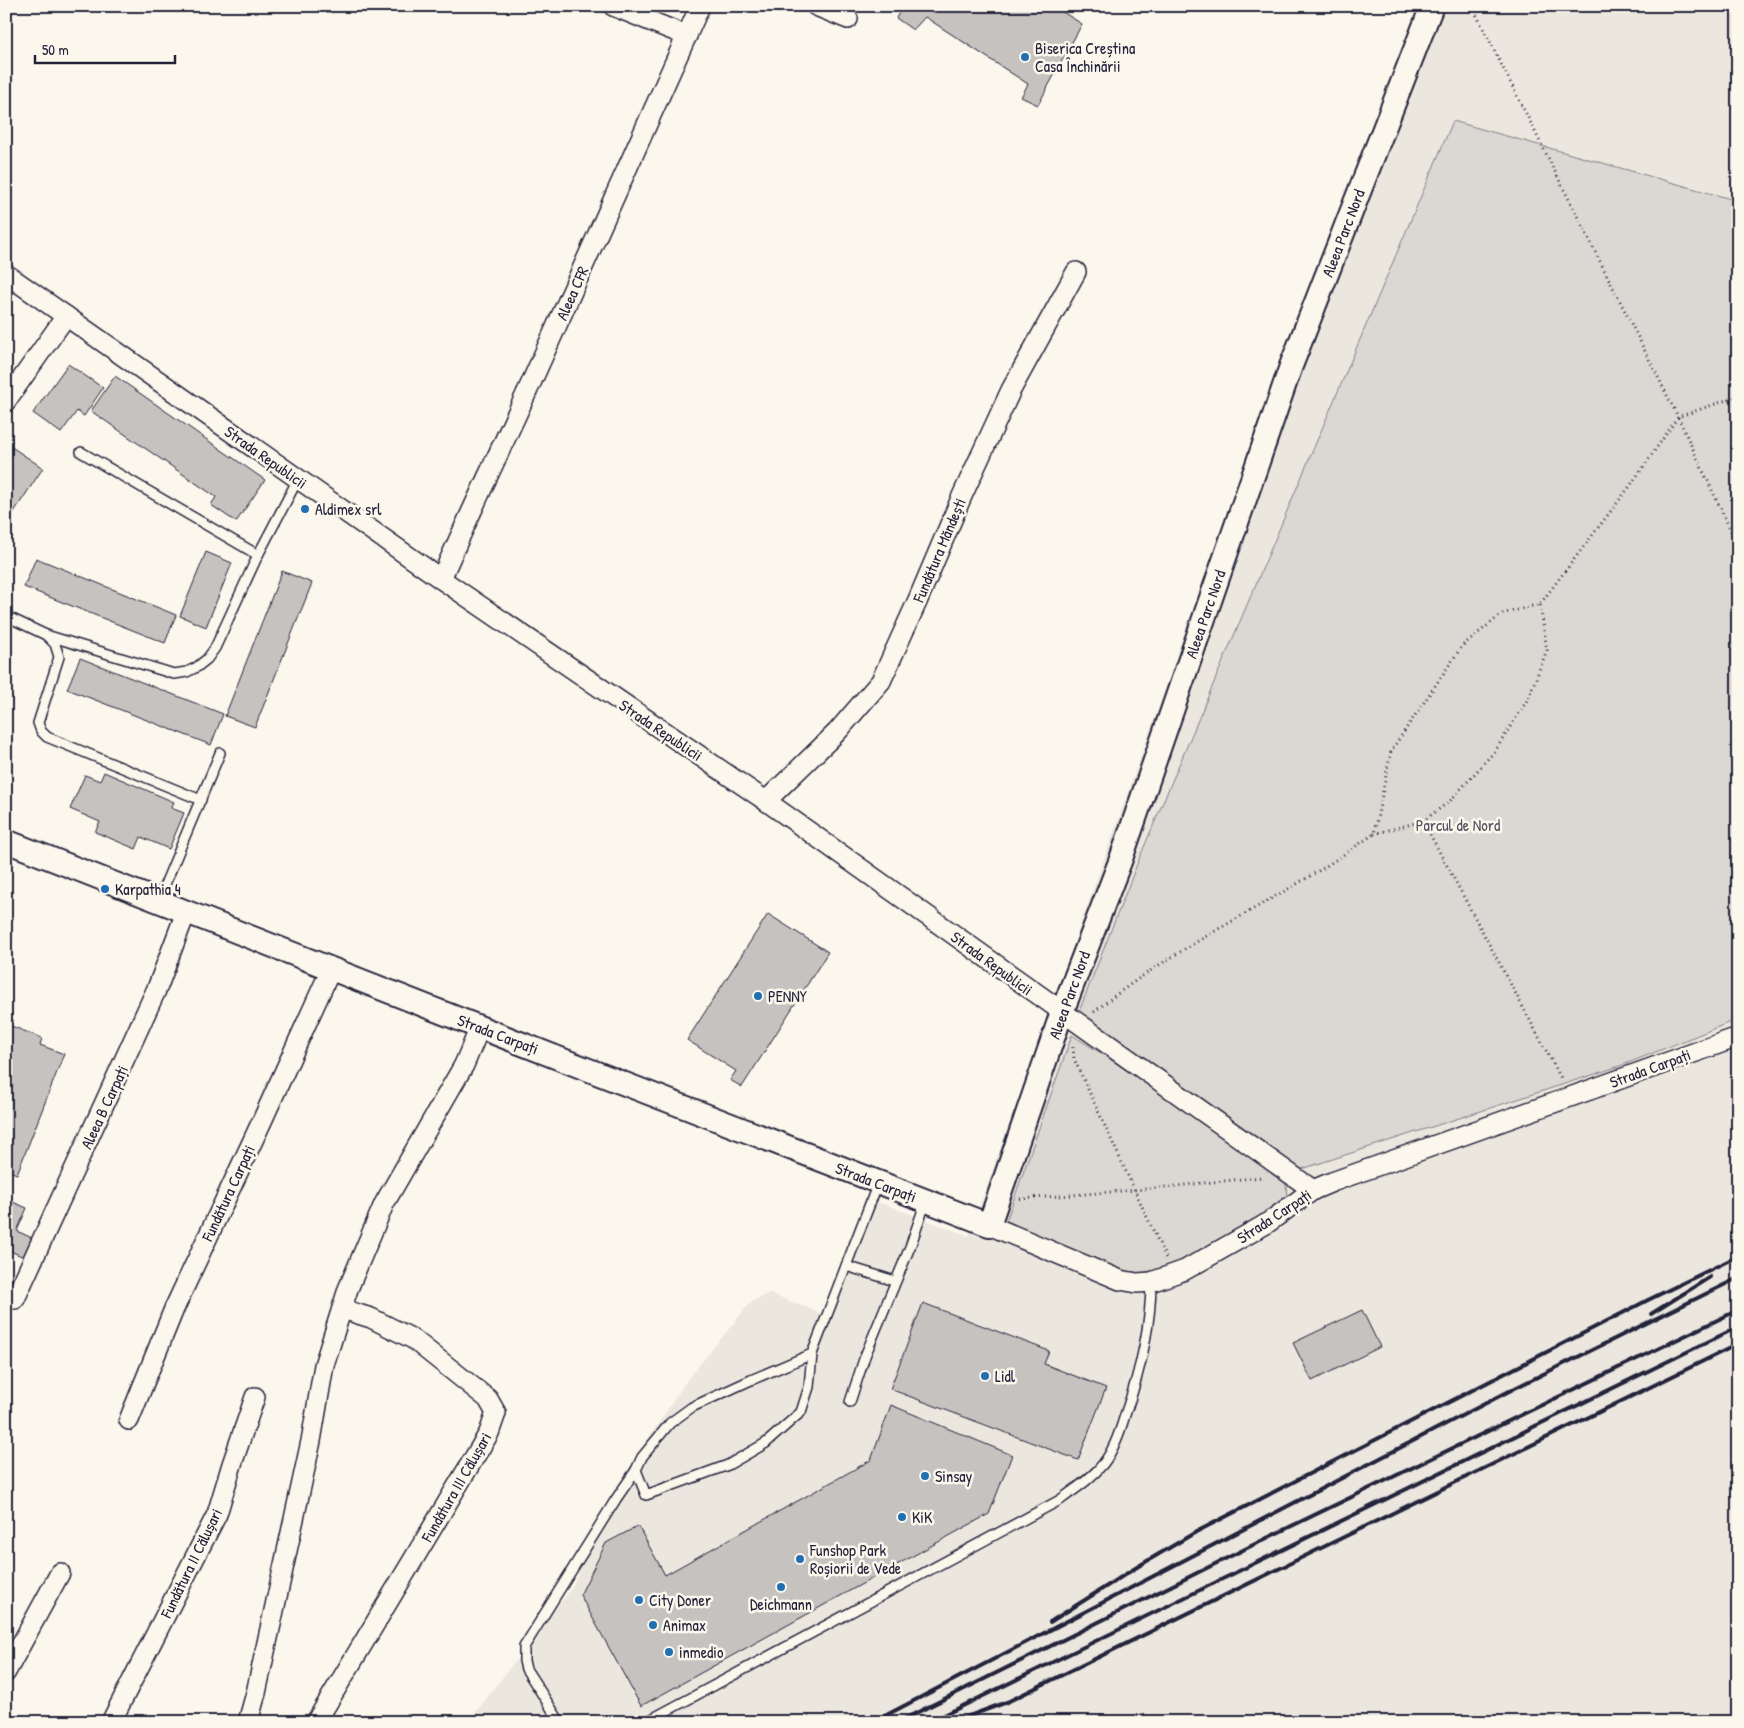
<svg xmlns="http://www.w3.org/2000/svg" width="1744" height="1728" viewBox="0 0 1744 1728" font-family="'Patrick Hand',sans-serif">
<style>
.built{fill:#ebe7df}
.green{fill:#dbd8d3;stroke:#7e7d87}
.building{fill:#c6c2c0;stroke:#22223b}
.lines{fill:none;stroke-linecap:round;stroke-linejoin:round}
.service-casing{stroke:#22223b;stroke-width:12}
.minor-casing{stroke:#22223b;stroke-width:22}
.tertiary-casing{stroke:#22223b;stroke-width:26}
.path{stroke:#22223b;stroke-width:3;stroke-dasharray:1 4;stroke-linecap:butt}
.service{stroke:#fbf7ec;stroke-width:9}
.minor{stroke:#fbf7ec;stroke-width:19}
.tertiary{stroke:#fbf7ec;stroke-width:22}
.rail{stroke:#22223b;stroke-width:4}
.poi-dot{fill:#1f6fb2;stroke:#fbf7ec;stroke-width:2}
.labels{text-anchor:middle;stroke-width:5;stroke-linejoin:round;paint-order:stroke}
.poi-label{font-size:16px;fill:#22223b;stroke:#fbf7ec;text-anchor:start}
.street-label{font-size:16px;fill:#22223b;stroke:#fbf7ec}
.park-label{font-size:16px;fill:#505061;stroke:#fbf7ec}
</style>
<rect width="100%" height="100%" fill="#fbf7ec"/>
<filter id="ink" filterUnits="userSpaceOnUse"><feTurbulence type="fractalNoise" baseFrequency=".02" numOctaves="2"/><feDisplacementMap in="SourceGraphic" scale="10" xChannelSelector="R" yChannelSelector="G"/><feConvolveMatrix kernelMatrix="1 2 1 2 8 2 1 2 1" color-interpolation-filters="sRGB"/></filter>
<g filter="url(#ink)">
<polygon class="built" points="1420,6 1738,6 1738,1722 468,1722 571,1589 627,1471 687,1380 750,1303 769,1293 823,1314 876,1201 969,1236 1247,460"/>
<g class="green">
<polygon points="1453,121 1738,201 1738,1019 1623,1065 1299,1170 1078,1014 1141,854"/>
<polygon points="1072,1035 1104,1055 1280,1176 1286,1184 1287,1198 1264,1218 1170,1267 1141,1273 1116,1270 1005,1224"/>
</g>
<g class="building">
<polygon points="903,6 1053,6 1082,24 1038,105 1021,97 1028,84 925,17 913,30 896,18"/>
<polygon points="68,364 103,388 84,416 77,411 61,433 33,413"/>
<polygon points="115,376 265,480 236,522 211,505 216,497 91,411"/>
<polygon points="10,446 43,468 6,524 6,452"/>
<polygon points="206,552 232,563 206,627 180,616"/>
<polygon points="36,558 176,615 165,643 24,587"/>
<polygon points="282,571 312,583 255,727 225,716"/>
<polygon points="80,658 223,714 211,745 67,689"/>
<polygon points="104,772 174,802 171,808 184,813 169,849 141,837 136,849 95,832 100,822 70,809 85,775 100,781"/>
<polygon points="768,914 828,952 742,1087 730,1080 736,1071 687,1040"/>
<polygon points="6,1024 42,1038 40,1045 64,1054 17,1174 6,1170"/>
<polygon points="8,1200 27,1208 17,1231 34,1239 26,1258 6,1249 6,1205"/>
<polygon points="923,1303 1049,1351 1044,1364 1106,1388 1078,1460 890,1389"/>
<polygon points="1362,1310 1380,1347 1312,1381 1293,1343"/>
<polygon points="891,1405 1012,1455 989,1514 641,1706 580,1595 606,1543 638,1526 665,1575 871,1460"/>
</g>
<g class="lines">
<g class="service-casing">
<g id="service">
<polyline points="81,452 258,555"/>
<polyline points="6,616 46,635 55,644 59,657 38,723 41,731 47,737 201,800"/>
<polyline points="46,635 174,674 187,672 197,667 207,659 215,648 258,555 298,479"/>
<polyline points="158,901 220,753"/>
<polyline points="846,1266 895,1281"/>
<polyline points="812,1354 809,1387 801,1412 766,1443 728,1465 646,1495 636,1470 642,1457 670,1423 692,1407 751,1380 812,1354 878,1183"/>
<polyline points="850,1402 865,1356 910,1247 926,1201"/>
<polyline points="560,1722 526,1669 524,1661 524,1647 616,1499 636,1470"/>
<path d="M646,1722L1060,1500C1075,1489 1091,1479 1103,1464C1114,1450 1120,1432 1125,1415C1140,1372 1151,1328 1151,1282"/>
</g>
</g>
<g class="minor-casing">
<g id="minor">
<polyline points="613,6 687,36"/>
<polyline points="816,6 848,19"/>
<polyline points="6,274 441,579 766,801 1313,1190"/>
<polyline points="6,401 66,316"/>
<path d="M441,579C470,513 501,449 531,383C588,258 644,132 700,6"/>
<polyline points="766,801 837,732 881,681 917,602 962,496 1011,390 1076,272"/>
<polyline points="989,1225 1120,1280 1137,1283 1151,1282 1185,1270 1266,1224 1313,1190 1332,1182 1738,1037"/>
<polyline points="15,1299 158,986 186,912"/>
<polyline points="129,1420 174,1309 262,1121 331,969"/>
<polyline points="6,1672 60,1573"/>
<polyline points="111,1722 217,1514 232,1464 255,1397"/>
<polyline points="248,1722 256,1693 311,1441 324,1365 348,1289 384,1204 464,1065 480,1027"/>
<polyline points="316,1722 489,1433 496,1413 488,1399 413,1339 371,1318 342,1309"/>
</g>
</g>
<g class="tertiary-casing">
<polyline id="tertiary" points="6,841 558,1058 989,1225 1062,1012 1121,859 1291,366 1432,6"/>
</g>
<g class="path">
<polyline points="1472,6 1678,417 1738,546"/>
<polyline points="1423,821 1562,1080"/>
<polyline points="1374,834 1423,821 1450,801 1495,751 1528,699 1547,650 1540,604"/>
<path d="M1094,1012C1160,958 1237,920 1310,876C1332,863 1353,848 1374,834L1391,751L1462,646L1502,614L1540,604L1630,486L1678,417L1738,396"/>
<polyline points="1073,1047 1074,1059 1166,1258"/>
<polyline points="1020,1199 1136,1190 1262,1177"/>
</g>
<use href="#service" class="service"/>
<use href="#minor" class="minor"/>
<use href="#tertiary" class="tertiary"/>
<g class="rail">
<polyline points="1651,1314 1710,1277"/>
<polyline points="1050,1622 1137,1567 1196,1532 1648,1300 1738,1256"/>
<polyline points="873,1722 1517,1387 1738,1278"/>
<polyline points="898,1722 1271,1536 1738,1310"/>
<polyline points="930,1722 1738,1327"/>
<polyline points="953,1722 1007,1702 1738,1344"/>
</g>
</g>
</g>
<g class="poi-dot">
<circle cx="1025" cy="57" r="5"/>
<circle cx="305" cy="509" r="5"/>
<circle cx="105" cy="889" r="5"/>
<circle cx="758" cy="996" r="5"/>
<circle cx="985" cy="1376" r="5"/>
<circle cx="925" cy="1476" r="5"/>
<circle cx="902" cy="1517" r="5"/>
<circle cx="800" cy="1559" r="5"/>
<circle cx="781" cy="1587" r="5"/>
<circle cx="639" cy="1600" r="5"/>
<circle cx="653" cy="1625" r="5"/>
<circle cx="669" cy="1652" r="5"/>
</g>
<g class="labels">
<g class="poi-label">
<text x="1035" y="54">Biserica Creștina<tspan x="1035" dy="18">Casa Închinării</tspan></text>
<text x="315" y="515">Aldimex srl</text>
<text x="115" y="895">Karpathia 4</text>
<text x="768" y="1002">PENNY</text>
<text x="995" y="1382">Lidl</text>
<text x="935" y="1482">Sinsay</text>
<text x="912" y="1523">KiK</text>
<text x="810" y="1556">Funshop Park<tspan x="810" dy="18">Roșiorii de Vede</tspan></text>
<text x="649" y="1606">City Doner</text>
<text x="781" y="1610" text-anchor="middle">Deichmann</text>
<text x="663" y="1631">Animax</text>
<text x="679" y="1658">inmedio</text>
</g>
<g class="street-label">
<text transform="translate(1343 233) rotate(-69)" y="6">Aleea Parc Nord</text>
<text transform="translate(572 293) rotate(-66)" y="6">Aleea CFR</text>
<text transform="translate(266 457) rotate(35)" y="6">Strada Republicii</text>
<text transform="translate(939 550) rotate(-67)" y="6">Fundătura Măndești</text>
<text transform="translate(1205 614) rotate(-71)" y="6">Aleea Parc Nord</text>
<text transform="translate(661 730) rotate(34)" y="6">Strada Republicii</text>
<text transform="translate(992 963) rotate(36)" y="6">Strada Republicii</text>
<text transform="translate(1069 995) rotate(-70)" y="6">Aleea Parc Nord</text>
<text transform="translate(498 1034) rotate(21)" y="6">Strada Carpați</text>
<text transform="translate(1650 1068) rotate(-20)" y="6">Strada Carpați</text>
<text transform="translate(104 1107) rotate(-65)" y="6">Aleea B Carpați</text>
<text transform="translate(876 1182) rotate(21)" y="6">Strada Carpați</text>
<text transform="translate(228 1193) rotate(-65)" y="6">Fundătura Carpați</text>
<text transform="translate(1274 1216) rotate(-33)" y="6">Strada Carpați</text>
<text transform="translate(456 1487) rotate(-60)" y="6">Fundătura III Călușari</text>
<text transform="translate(191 1563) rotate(-64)" y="6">Fundătura II Călușari</text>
</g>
<g class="park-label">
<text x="1458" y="831">Parcul de Nord</text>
</g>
</g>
<rect width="1744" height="1728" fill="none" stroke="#fbf7ec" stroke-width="25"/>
<rect x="12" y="12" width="1719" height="1703" fill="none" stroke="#22223b" stroke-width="2" filter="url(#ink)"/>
<path d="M35 55v8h140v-8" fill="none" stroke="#22223b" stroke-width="2.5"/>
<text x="42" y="55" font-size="15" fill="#22223b" stroke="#fbf7ec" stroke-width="4" paint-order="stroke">50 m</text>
</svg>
